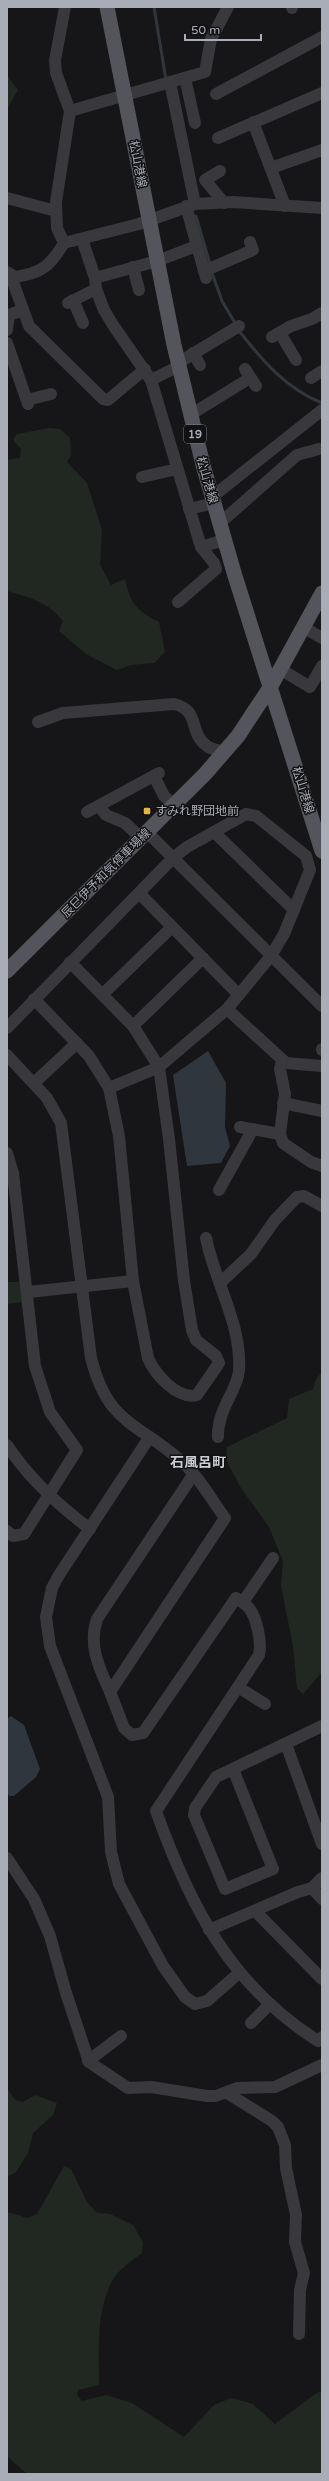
<svg xmlns="http://www.w3.org/2000/svg" width="329" height="2481" viewBox="0 0 329 2481" font-family="'Varela Round','Noto Sans JP',sans-serif">
<style>
.green{fill:#212822}
.water{fill:#2f363d}
.lines{fill:none;stroke-linecap:round;stroke-linejoin:round}
.stream{stroke:#2f363d;stroke-width:3}
.minor{stroke:#38383d;stroke-width:12}
.major{stroke:#54555c;stroke-width:15}
.poi-dot{fill:#e4b542;stroke:#111113;stroke-width:1.5}
.labels{text-anchor:middle;stroke-width:3;stroke-linejoin:round;paint-order:stroke}
.shield{fill:#111113;stroke:#7b7e86;stroke-width:1}
.shield-label{font-size:11px;font-weight:bold;fill:#a9adb7}
.street-label{font-size:12px;fill:#a9adb7;stroke:#111113}
.poi-label{font-size:12px;fill:#a9adb7;stroke:#111113;text-anchor:start}
.quarter-label{font-size:14px;font-weight:bold;fill:#caccd3;stroke:#111113}
</style>
<rect width="100%" height="100%" fill="#161618"/>
<g class="green">
<polygon points="7,75 18,90 7,109"/>
<path d="M50,428L60,429L70,438L71,455L67,462L87,483L102,530L100,565L111,585L125,579C130,603 137,611 159,622L165,652L154,663L131,665L117,670L86,654L59,631L63,621C49,602 28,597 7,591V460L20,458L21,449L13,440L17,434Z"/>
<polygon points="7,1282 20,1282 23,1302 7,1304"/>
<polygon points="322,1373 322,1672 303,1694 297,1688 293,1646 281,1586 283,1561 269,1527 241,1488 226,1460 227,1447 287,1418 289,1399 313,1389 317,1377"/>
<polygon points="7,2088 15,2100 23,2102 35,2095 57,2103 53,2115 33,2133 28,2153 16,2172 7,2177"/>
<path d="M64,2166L71,2169L87,2202L97,2213L110,2214L133,2225L143,2242L142,2253C131,2261 115,2272 110,2285C96,2316 99,2352 99,2385L78,2390L77,2395L82,2401L106,2395L132,2403L184,2437L214,2405L231,2398L253,2404L275,2424L318,2392H322V2474H27L7,2456V2212L28,2218L37,2214Z"/>
</g>
<g class="water">
<polygon points="208,1051 226,1083 225,1127 230,1146 221,1163 187,1166 173,1075"/>
<polygon points="11,1716 24,1725 40,1769 36,1777 14,1796 9,1796 7,1791 7,1719"/>
</g>
<g class="lines">
<g class="stream">
<polyline points="154,7 166,80"/>
<polyline points="196,216 210,264"/>
<polyline points="212,273 222,301 235,323"/>
<path d="M239,331C263,361 285,388 322,403"/>
</g>
<g class="minor">
<polyline points="292,7 292,8"/>
<polyline points="185,78 195,123"/>
<polyline points="170,82 195,204"/>
<polyline points="216,94 322,37"/>
<polyline points="70,111 205,72 211,39 228,7"/>
<polyline points="253,122 285,206"/>
<polyline points="218,138 322,93"/>
<polyline points="271,168 322,150"/>
<polyline points="220,171 205,180 224,203"/>
<polyline points="7,198 56,211"/>
<polyline points="186,206 206,278"/>
<polyline points="82,239 95,278 96,289 104,310 113,325 151,380 201,547 214,563 216,569 178,602"/>
<polyline points="64,243 57,228 56,202 70,111 56,73 55,60 65,7"/>
<polyline points="133,267 139,290"/>
<polyline points="204,271 253,250 250,242"/>
<path d="M7,272L15,277C42,273 50,266 64,243L139,224L195,204L233,202L322,208"/>
<polyline points="15,277 13,282 29,326 103,399 108,400 145,369"/>
<polyline points="95,278 157,261 196,246"/>
<polyline points="73,300 83,323"/>
<polyline points="68,303 96,289"/>
<polyline points="7,330 9,315 23,310"/>
<polyline points="280,333 296,360"/>
<polyline points="272,337 291,326 312,319 322,313"/>
<polyline points="7,343 28,404"/>
<polyline points="193,353 200,365"/>
<polyline points="178,363 239,326"/>
<polyline points="245,369 256,386"/>
<polyline points="311,378 322,371"/>
<polyline points="151,380 179,366"/>
<polyline points="27,400 51,394"/>
<polyline points="190,415 250,378"/>
<polyline points="142,477 177,469"/>
<polyline points="212,497 322,410"/>
<polyline points="189,509 214,503"/>
<polyline points="220,523 297,455 319,449"/>
<polyline points="201,547 224,540"/>
<polyline points="303,627 322,638"/>
<polyline points="280,669 310,687 322,666"/>
<path d="M38,722L63,713L174,704C201,710 188,733 207,746C212,750 219,750 225,752"/>
<polyline points="154,776 164,796 174,805"/>
<polyline points="99,806 106,815 125,823 141,838"/>
<polyline points="87,812 159,773"/>
<polyline points="147,832 322,1006"/>
<polyline points="215,833 294,910"/>
<polyline points="139,893 239,995"/>
<polyline points="103,994 172,927"/>
<path d="M34,999L89,1056L109,1088L119,1136L133,1281L148,1358C155,1374 177,1400 197,1395L219,1363L216,1356L196,1340L192,1330L184,1281L169,1139L159,1067L133,1026L70,962"/>
<polyline points="227,1009 286,1063 322,1066"/>
<polyline points="133,1026 203,958"/>
<polyline points="7,1028 173,858 187,847 246,814 256,816 306,856 310,870 284,934 271,956 227,1009 159,1067 109,1088"/>
<polyline points="322,1049 322,1050"/>
<path d="M7,1055L47,1098L61,1123L91,1358C108,1424 135,1421 180,1460C198,1475 211,1499 225,1518L110,1692L124,1728L132,1735L143,1733L236,1598C240,1601 246,1604 249,1608C257,1618 262,1643 259,1655L156,1811C190,1906 230,1985 318,2041L322,2037"/>
<polyline points="282,1061 280,1069 285,1094 280,1134 283,1143 311,1162 322,1166"/>
<polyline points="34,1083 77,1043"/>
<polyline points="283,1103 322,1111"/>
<polyline points="240,1127 280,1134"/>
<polyline points="7,1153 13,1173 35,1366 50,1412 77,1450 24,1534 13,1536 7,1531"/>
<polyline points="219,1190 253,1129"/>
<path d="M206,1238C215,1283 242,1324 239,1371C237,1391 217,1410 218,1437"/>
<polyline points="220,1283 251,1254 275,1220 297,1197 304,1196 322,1206"/>
<polyline points="28,1292 133,1281"/>
<polyline points="149,1438 59,1575 52,1588 46,1617 50,1646 108,1797 111,1852 119,1884 163,1966 185,1997 195,2004 207,2001 239,1973"/>
<path d="M7,1445C29,1479 58,1505 90,1529"/>
<polyline points="243,1602 273,1558"/>
<polyline points="238,1687 265,1704"/>
<path d="M110,1692C99,1667 88,1646 97,1619L193,1475"/>
<polyline points="286,1744 322,1844"/>
<polyline points="233,1769 273,1869 225,1889 194,1815 195,1808 216,1777 322,1726"/>
<polyline points="7,1858 34,1899 50,1936 66,1993 89,2062 128,2088 151,2087 207,2096 216,2096 237,2088 275,2087 322,2065"/>
<polyline points="312,1888 322,1878"/>
<polyline points="255,1911 322,1979"/>
<polyline points="209,1930 298,1892 312,1888 322,1899"/>
<polyline points="251,2023 270,2004"/>
<polyline points="88,2061 121,2036"/>
<polyline points="227,2093 272,2121 278,2127 285,2145 286,2168 296,2215 295,2242 304,2273 300,2290 299,2334"/>
</g>
<g class="major">
<polyline points="107,7 174,345 203,465 235,576 322,851"/>
<polyline points="7,971 205,774 238,736 271,686 322,593"/>
</g>
</g>
<rect class="poi-dot" x="143" y="807" width="8" height="8" rx="2"/>
<g class="labels">
<rect class="shield" x="184" y="425" width="22" height="18" rx="3"/>
<g class="shield-label">
<text x="195" y="438">19</text>
</g>
<g class="street-label">
<text transform="translate(138 164) rotate(79)" y="4">松山港線</text>
<text transform="translate(207 480) rotate(74)" y="4">松山港線</text>
<text transform="translate(303 790) rotate(73)" y="4">松山港線</text>
<text transform="translate(106 873) rotate(-45)" y="4">辰巳伊予和気停車場線</text>
</g>
<g class="poi-label">
<text x="155" y="815">すみれ野団地前</text>
</g>
<g class="quarter-label">
<text x="198" y="1467">石風呂町</text>
</g>
</g>
<rect width="329" height="2481" fill="none" stroke="#a9adb7" stroke-width="16"/>
<path d="M185 34v6h76v-6" fill="none" stroke="#a9adb7" stroke-width="2"/>
<text x="191" y="34" font-size="12" fill="#a9adb7" stroke="#111113" stroke-width="3" paint-order="stroke">50 m</text>
</svg>
